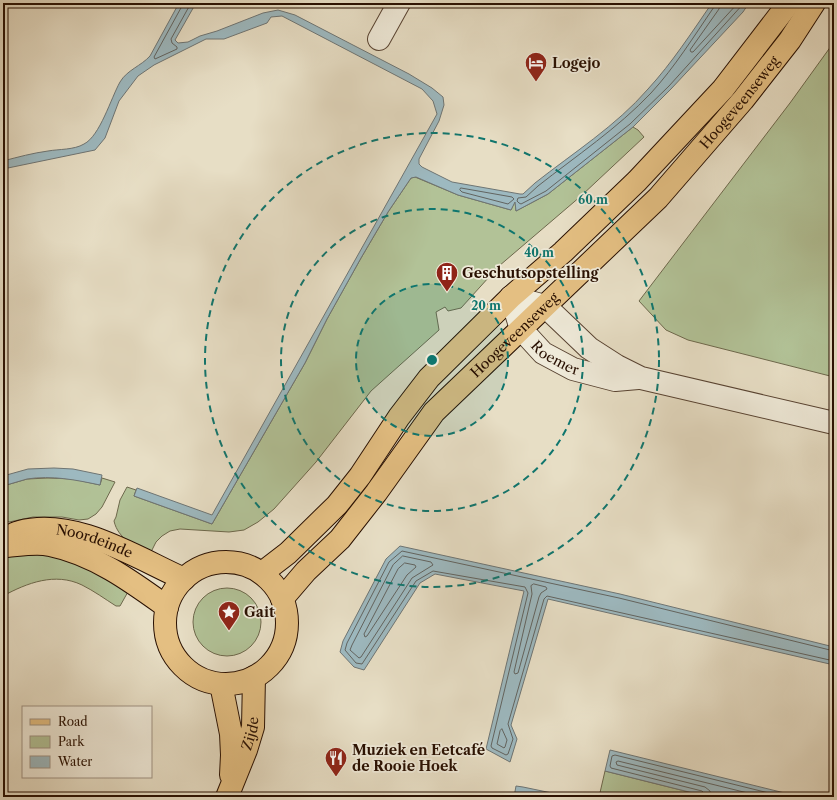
<svg xmlns="http://www.w3.org/2000/svg" width="837" height="800" viewBox="0 0 837 800" font-family="'Libre Caslon Text',serif">
<style>
.green{fill:#b2c297;stroke:#6d684c}
.water{fill:#9db9c0;stroke:#6e7574}
.lines{fill:none;stroke-linecap:round;stroke-linejoin:round}
.shore{stroke:#626460;stroke-width:1}
.minor-casing{stroke:#584332;stroke-width:24}
.major-casing{stroke:#280f01;stroke-width:24}
.minor{stroke:#efead9;stroke-width:22}
.major{stroke:#e4bf82;stroke-width:22}
.ring{fill:none;stroke:#0f766e;stroke-width:2;stroke-dasharray:7 5}
.labels{text-anchor:middle;stroke-width:3.5;stroke-linejoin:round;paint-order:stroke}
.poi-label{font-size:14px;font-weight:bold;fill:#280f01;stroke:#efead9;text-anchor:start}
.street-label{font-size:14px;fill:#280f01;stroke:#efead9}
.centre{fill:#0f766e;stroke:#efead9;stroke-width:2}
.ring-label{font-size:12px;text-anchor:middle;font-weight:bold;fill:#0f766e;stroke:#efead9;stroke-width:3.5;stroke-linejoin:round;paint-order:stroke}
</style>
<rect width="100%" height="100%" fill="#e7dec5"/>
<filter id="stains"><feTurbulence type="fractalNoise" baseFrequency=".005" numOctaves="4"/><feColorMatrix values="0 0 0 0 .2 0 0 0 0 .09 0 0 0 0 .02 0 0 0 .5 -.17"/></filter>
<radialGradient id="worn" r=".72"><stop offset=".6" stop-color="#630" stop-opacity="0"/><stop offset="1" stop-color="#630" stop-opacity=".3"/></radialGradient>
<g class="green">
<polygon points="834,42 834,377 688,340 666,330 639,301 790,103"/>
<path d="M633,127L638,130L644,137L581,196L499,266L461,308L448,311L445,307L436,312L439,330L371,391L316,462L274,509L258,522L244,530L229,532L180,529L170,531L162,536L156,542L150,554C135,546 118,539 114,521L116,517L120,500L127,487L136,490L134,496L212,524L305,363L327,319L361,258L388,212L411,178L415,177L458,195L511,210L515,201L516,211L548,194Z"/>
<polygon points="48,478 73,479 100,485 102,478 115,482 102,507 96,514 88,519 79,520 62,517 33,517 9,522 3,519 3,486 27,479"/>
<path d="M59,553L129,590L120,606H116C105,599 94,591 82,585C55,572 27,583 3,596V559L11,556Z"/>
<circle cx="227" cy="622" r="34"/>
<polygon points="605,771 709,797 599,797"/>
</g>
<g class="water">
<path d="M179,3H196L175,40L178,43L188,42L200,36L217,31L263,13L278,10L295,15L409,74L432,88L443,97L444,105L439,121L419,159V164L422,167L452,182L520,194H523L535,183C573,153 616,126 648,89C672,63 692,32 712,3H749L743,12L671,89L633,127L548,194L516,211L515,202L511,210L458,195L416,177L411,178L388,212L361,258L327,319L305,363L212,524L134,496L137,488L212,515L437,114L433,101L422,89L282,16L271,17L267,23L224,39H206L154,65L138,76L119,101L105,138L95,150L3,169V161C18,157 33,153 48,151C59,149 74,150 84,144C100,136 111,98 120,82C127,70 141,66 150,56Z"/>
<path d="M54,468L73,469L102,475L100,485C76,480 52,475 27,479C19,481 11,484 3,486V476L28,469Z"/>
<polygon points="400,546 620,594 834,647 834,665 548,599 511,725 517,739 510,762 486,749 524,591 435,574 420,583 364,670 354,667 340,652 343,641 386,559"/>
<polygon points="610,750 801,797 709,797 605,771"/>
<polygon points="516,786 523,787 571,797 514,797"/>
</g>
<g class="lines">
<g class="shore">
<polyline points="182,3 182,6 154,57 155,59 177,49 177,47 172,43 171,39 191,3"/>
<path d="M715,3L714,7C694,36 675,67 651,93C618,128 576,156 538,186L526,197L518,198L517,201L519,203L521,204L546,191L630,124L669,86L744,3"/>
<polyline points="720,3 719,9 690,50 691,52 693,52 738,3"/>
<polygon points="461,188 512,197 514,199 508,204 462,192 460,190"/>
<polygon points="403,556 431,562 433,565 412,578 361,657 359,658 350,650 352,645 393,565"/>
<polygon points="405,563 415,565 416,567 407,575 367,636 365,637 364,634 398,569"/>
<polygon points="534,584 546,587 547,589 541,593 539,597 518,673 515,674 514,672 532,594 531,586"/>
<polyline points="834,651 619,598 402,551 389,562 347,643 345,650 356,663 362,664 416,581 433,571 525,587 528,593 491,746 492,748 506,755 508,754 513,739 508,724 544,599 547,596 834,661"/>
<polygon points="502,729 507,740 505,747 504,748 497,744 500,731"/>
<polyline points="706,797 705,794 702,791 611,768 610,766 612,756 615,755 785,797"/>
<polyline points="711,797 710,791 705,787 617,765 616,762 618,761 764,797"/>
</g>
<g class="minor-casing">
<g id="minor">
<polyline points="379,39 399,3"/>
<polyline points="511,297 545,306 589,348 617,366 641,378 834,423"/>
<path id="s1" d="M511,297L521,329L543,353L573,369L615,380L638,378"/>
</g>
</g>
<g class="major-casing">
<g id="major">
<path id="s2" d="M3,541C8,538 13,533 19,532C74,517 135,557 184,579"/>
<path d="M7,546C20,545 37,542 50,545C94,554 131,581 167,607"/>
<circle cx="226" cy="623" r="61"/>
<polyline points="262,573 288,553 337,505 360,476 399,417 429,378 511,297 563,252 637,181 723,89 789,3"/>
<path id="s3" d="M282,599L306,571L340,539L376,493L434,412L658,198L743,100L790,40L814,3"/>
<polyline points="221,684 231,734 232,755 231,775"/>
<path id="s4" d="M227,797L246,750L253,727L254,677"/>
</g>
</g>
<use href="#minor" class="minor"/>
<use href="#major" class="major"/>
</g>
<circle cx="432" cy="360" r="76" fill="#0f766e" fill-opacity=".12"/>
<g class="ring">
<circle cx="432" cy="360" r="76"/>
<circle cx="432" cy="360" r="151"/>
<circle cx="432" cy="360" r="227"/>
</g>
<defs>
<g id="hotel-pin" transform="scale(1.15)"><path d="M0 17L-7.5 6A9.5 9.5 0 1 1 7.5 6Z" fill="#8f2418" stroke="#efead9"/><path d="M-6-4.5h1.5V1H6V5H4.5V3h-9V5H-6ZM-4 0a1.8 1.8 0 1 1 3.6 0ZM.5 0V-2.5h3Q6-2.5 6 0Z" fill="#fff"/></g>
<g id="building-pin" transform="scale(1.15)"><path d="M0 17L-7.5 6A9.5 9.5 0 1 1 7.5 6Z" fill="#8f2418" stroke="#efead9"/><path d="M-4-6H4V6H1V3H-1V6H-4ZM-2.5-4.3h1.7v1.8h-1.7ZM.8-4.3h1.7v1.8H.8ZM-2.5-1h1.7V.8h-1.7ZM.8-1h1.7V.8H.8Z" fill="#fff"/></g>
<g id="sight-pin" transform="scale(1.15)"><path d="M0 17L-7.5 6A9.5 9.5 0 1 1 7.5 6Z" fill="#8f2418" stroke="#efead9"/><path d="M0-6L1.8-2.2L6-1.7L2.9 1.2L3.7 5.4L0 3.3L-3.7 5.4L-2.9 1.2L-6-1.7L-1.8-2.2Z" fill="#fff"/></g>
<g id="restaurant-pin" transform="scale(1.15)"><path d="M0 17L-7.5 6A9.5 9.5 0 1 1 7.5 6Z" fill="#8f2418" stroke="#efead9"/><path d="M-5-6h1v4h1v-4h1v4h1v-4h1v5L-1.5 .5V6h-2V.5L-5-1ZM5-6V6H3V1.5H1.5Q1.5-4 5-6Z" fill="#fff"/></g>
</defs>
<g fill-rule="evenodd">
<use href="#hotel-pin" x="536" y="63"/>
<use href="#building-pin" x="447" y="273"/>
<use href="#sight-pin" x="229" y="612"/>
<use href="#restaurant-pin" x="336" y="758"/>
</g>
<g class="labels">
<g class="poi-label">
<text x="552" y="68">Logejo</text>
<text x="462" y="278">Geschutsopstelling</text>
<text x="244" y="617">Gait</text>
<text x="352" y="755">Muziek en Eetcafé<tspan x="352" dy="16">de Rooie Hoek</tspan></text>
</g>
<g class="street-label">
<text dy="5" stroke="none"><textPath href="#s3" startOffset="677">Hoogeveenseweg</textPath></text>
<text dy="5" stroke="none"><textPath href="#s3" startOffset="353">Hoogeveenseweg</textPath></text>
<text dy="5" stroke="none"><textPath href="#s1" startOffset="79">Roemer</textPath></text>
<text dy="5" stroke="none"><textPath href="#s2" startOffset="96">Noordeinde</textPath></text>
<text dy="5" stroke="none"><textPath href="#s4" startOffset="68">Zijde</textPath></text>
</g>
</g>
<circle cx="432" cy="360" r="6" class="centre"/>
<g class="ring-label">
<text x="593" y="204">60 m</text>
<text x="539" y="257">40 m</text>
<text x="486" y="310">20 m</text>
</g>
<rect width="837" height="800" fill="none" stroke="#e7dec5" stroke-width="16"/>
<rect x="4" y="4" width="829" height="792" fill="none" stroke="#280f01" stroke-width="2"/>
<rect x="8" y="8" width="821" height="784" fill="none" stroke="#280f01"/>
<rect x="22" y="706" width="130" height="72" fill="#efead9" stroke="#9f9283"/>
<rect x="30" y="719" width="20" height="6" fill="#e4bf82" stroke="#9f9283"/>
<text x="58" y="726" font-size="12" fill="#280f01">Road</text>
<rect x="30" y="736" width="20" height="12" fill="#b2c297" stroke="#9f9283"/>
<text x="58" y="746" font-size="12" fill="#280f01">Park</text>
<rect x="30" y="756" width="20" height="12" fill="#9db9c0" stroke="#9f9283"/>
<text x="58" y="766" font-size="12" fill="#280f01">Water</text>
<rect width="100%" height="100%" filter="url(#stains)"/>
<rect width="100%" height="100%" fill="url(#worn)"/>
</svg>
